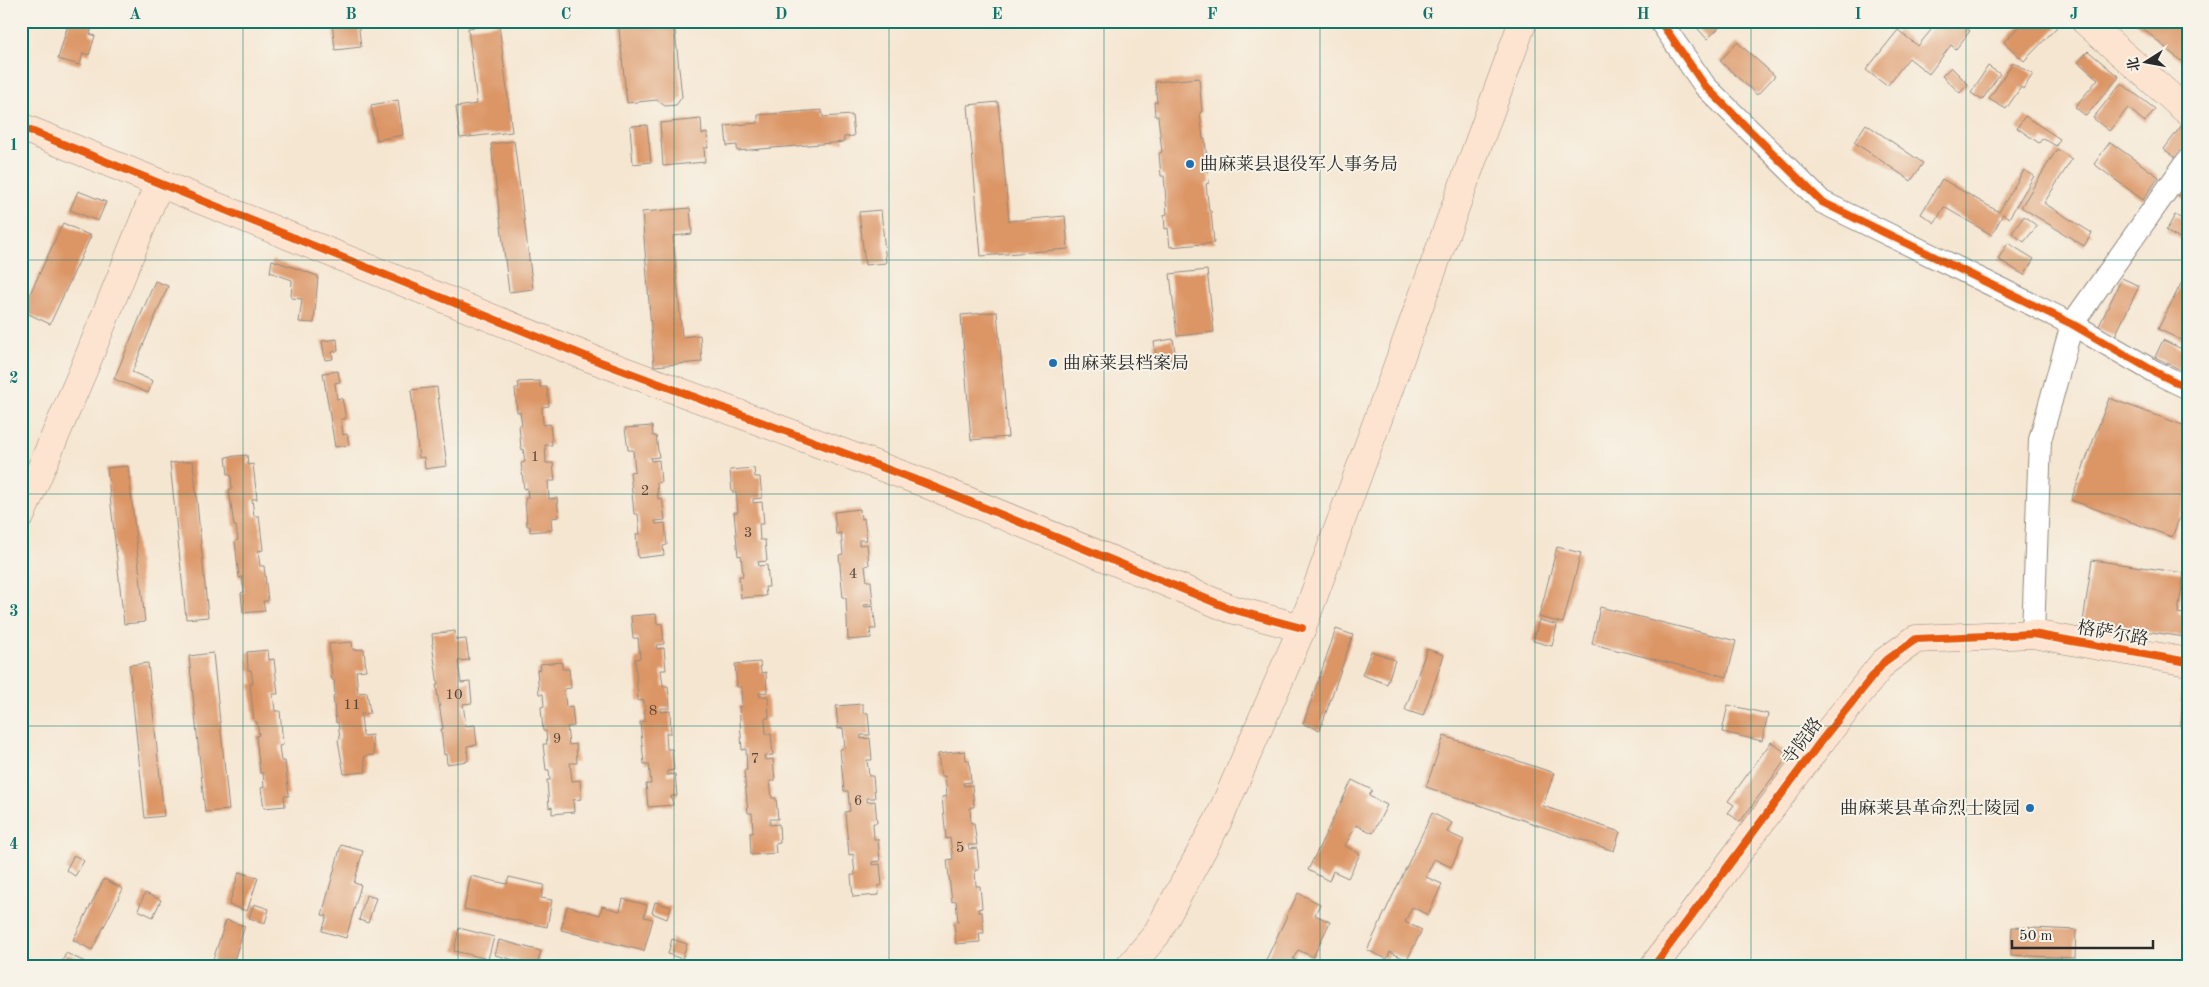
<svg xmlns="http://www.w3.org/2000/svg" width="2209" height="987" viewBox="0 0 2209 987" font-family="'Old Standard TT','Noto Serif SC',serif">
<style>
.building{fill:#dc9565}
.lines{fill:none;stroke-linecap:round;stroke-linejoin:round}
.street-casing{stroke:#90887e;stroke-width:24}
.secondary-casing{stroke:#90887e;stroke-width:29}
.street{stroke:#fff;stroke-width:22}
.secondary{stroke:#fde4d0;stroke-width:28}
.cycleway-casing{stroke:#f7f3e8;stroke-width:11}
.cycleway{stroke:#e8590c;stroke-width:8}
.grid{fill:none;stroke:#0f766e;stroke-width:1;stroke-opacity:0.55}
.poi-dot{fill:#1f6fb2;stroke:#f7f3e8;stroke-width:2}
.labels{text-anchor:middle;stroke-width:4;stroke-linejoin:round;paint-order:stroke}
.number-label{font-size:15px;fill:#57463a}
.poi-label{font-size:18px;fill:#2b2b2b;stroke:#f7f3e8;text-anchor:start}
.street-label{font-size:18px;fill:#2b2b2b;stroke:#f7f3e8}
.neatline{fill:none;stroke:#0f766e;stroke-width:2}
.grid-label{font-size:16px;text-anchor:middle;font-weight:bold;fill:#0f766e}
</style>
<rect width="100%" height="100%" fill="#f7f3e8"/>
<filter id="ink" filterUnits="userSpaceOnUse"><feTurbulence type="fractalNoise" baseFrequency=".02" numOctaves="2"/><feDisplacementMap in="SourceGraphic" scale="10" xChannelSelector="R" yChannelSelector="G"/><feConvolveMatrix kernelMatrix="1 2 1 2 8 2 1 2 1" color-interpolation-filters="sRGB"/></filter>
<filter id="wash" filterUnits="userSpaceOnUse"><feTurbulence type="fractalNoise" baseFrequency=".0096" numOctaves="4" result="noise"/><feDisplacementMap in="SourceGraphic" scale="20" xChannelSelector="R" yChannelSelector="G"/><feGaussianBlur stdDeviation="1.12" result="paint"/><feColorMatrix in="noise" values="0 0 0 0 0 0 0 0 0 0 0 0 0 0 0 0 0 1.4 0 .05"/><feComposite in="paint" operator="in"/></filter>
<g filter="url(#wash)">
<rect width="100%" height="100%" fill="#f5e6d1"/>
<g id="blocks">
<g class="building">
<polygon points="69,21 99,21 98,24 93,22 90,34 95,36 89,55 83,53 80,65 58,59"/>
<polygon points="332,21 358,21 361,47 335,50"/>
<polygon points="618,21 674,21 682,97 676,105 665,106 657,100 627,103"/>
<polygon points="1691,21 1713,21 1719,28 1707,39"/>
<polygon points="1921,21 1958,21 1970,31 1956,49 1951,45 1929,74 1909,58 1887,86 1866,70 1898,30 1918,46 1931,30"/>
<polygon points="2024,21 2053,21 2058,26 2024,61 2004,42"/>
<polygon points="2134,21 2169,21 2188,37 2188,53 2181,61"/>
<polygon points="499,24 512,132 460,138 456,107 477,104 468,28"/>
<polygon points="1737,42 1775,76 1757,95 1720,61"/>
<polygon points="2088,51 2119,77 2086,116 2075,107 2098,79 2078,62"/>
<polygon points="2013,62 2033,74 2023,89 2021,87 2006,109 1989,99"/>
<polygon points="1988,66 2000,74 1982,100 1971,93"/>
<polygon points="1951,67 1968,84 1960,93 1942,76"/>
<polygon points="1199,78 1202,112 1200,112 1203,139 1205,139 1209,183 1206,184 1209,211 1211,211 1214,243 1170,247 1168,228 1165,229 1164,215 1167,214 1164,176 1161,176 1159,153 1162,152 1158,116 1155,116 1154,102 1157,102 1155,82"/>
<polygon points="2121,83 2155,109 2145,122 2128,108 2109,131 2093,118"/>
<polygon points="398,100 403,135 377,140 371,105"/>
<polygon points="998,102 1009,221 1065,216 1068,249 981,256 968,105"/>
<polygon points="822,110 823,117 852,115 854,136 844,137 844,142 737,151 737,145 727,146 725,126 758,123 758,115"/>
<polygon points="2025,116 2060,139 2056,146 2043,138 2039,143 2017,128"/>
<polygon points="701,119 702,134 707,133 708,148 704,148 705,162 663,166 660,123"/>
<polygon points="1866,124 1923,163 1911,181 1854,142"/>
<polygon points="647,125 651,162 633,164 630,126"/>
<polygon points="2182,125 2188,129 2188,142 2176,158 2164,149"/>
<polygon points="514,141 533,289 509,292 491,144"/>
<polygon points="2110,142 2159,177 2143,200 2094,164"/>
<polygon points="2057,149 2072,159 2044,203 2092,233 2084,246 2021,207"/>
<polygon points="2024,170 2034,176 2009,218 2003,214 1992,235 1944,207 1935,223 1921,214 1942,179 1999,212"/>
<polygon points="2188,179 2188,201 2177,194"/>
<polygon points="78,191 106,202 98,221 70,210"/>
<polygon points="690,208 692,234 673,236 682,337 700,335 702,362 654,366 642,212"/>
<polygon points="881,210 886,263 865,265 859,212"/>
<polygon points="2175,215 2188,222 2188,244 2166,231"/>
<polygon points="2024,216 2037,226 2024,242 2012,233"/>
<polygon points="63,223 91,236 50,324 22,311"/>
<polygon points="2008,243 2034,259 2024,275 1998,259"/>
<polygon points="272,260 318,276 314,323 299,322 302,299 291,298 292,280 270,272"/>
<polygon points="1207,270 1214,332 1177,336 1170,274"/>
<polygon points="2188,270 2188,326 2181,340 2158,329"/>
<polygon points="2122,278 2139,286 2115,336 2098,328"/>
<polygon points="155,281 168,286 132,372 153,381 148,393 114,379"/>
<polygon points="997,312 1008,437 971,440 961,315"/>
<polygon points="337,339 338,351 332,352 333,359 325,360 322,341"/>
<polygon points="1173,339 1176,358 1157,362 1154,342"/>
<polygon points="2163,340 2188,352 2188,366 2185,372 2155,357"/>
<polygon points="338,371 340,382 335,383 337,399 342,398 346,419 341,419 343,435 347,434 349,445 335,447 323,373"/>
<polygon points="540,381 540,387 547,387 549,406 542,407 543,425 550,424 552,445 545,445 546,463 553,463 555,481 548,481 549,499 557,498 559,517 551,518 552,530 530,532 530,526 527,526 525,498 528,498 527,488 524,489 521,463 525,462 523,449 521,449 519,425 522,425 520,412 517,412 515,388 519,388 518,382"/>
<polygon points="437,387 447,466 425,469 424,457 419,458 411,390"/>
<polygon points="2109,398 2188,427 2188,496 2172,537 2071,500"/>
<polygon points="652,426 653,436 656,436 659,457 650,458 651,461 659,460 661,482 657,483 658,499 662,498 665,520 655,521 656,524 665,523 667,545 663,546 664,555 638,558 636,534 640,534 638,514 634,514 630,472 635,471 633,450 628,450 625,428"/>
<polygon points="247,455 248,465 253,464 257,499 252,499 254,516 259,516 263,550 258,551 260,566 264,566 268,601 263,601 265,611 243,613 241,593 244,592 242,577 239,578 235,541 238,540 236,526 234,526 229,489 232,489 231,475 228,475 226,457"/>
<polygon points="193,461 208,617 186,619 170,463"/>
<polygon points="128,466 145,622 124,624 107,468"/>
<polygon points="754,468 755,477 760,477 762,498 753,499 753,503 762,502 764,524 759,524 760,540 765,540 767,561 758,562 759,566 767,565 769,587 765,587 766,596 741,598 739,576 743,576 741,555 738,556 734,512 738,512 736,492 732,492 730,470"/>
<polygon points="860,509 861,519 864,518 867,540 859,540 859,545 867,544 869,565 865,566 867,581 871,581 873,604 864,605 865,607 873,606 876,629 870,629 871,638 848,640 846,598 843,598 839,555 843,554 841,533 836,534 834,512"/>
<polygon points="1557,547 1581,553 1563,623 1539,617"/>
<polygon points="2092,560 2184,573 2178,613 2188,615 2188,629 2185,637 2083,622"/>
<polygon points="1600,607 1736,641 1727,677 1592,644"/>
<polygon points="656,614 657,624 662,623 664,644 656,645 657,649 664,648 666,670 661,670 663,686 668,686 670,708 661,708 661,712 670,711 671,733 666,733 667,749 672,749 674,770 667,771 667,775 675,774 677,796 671,796 673,805 648,807 646,784 651,784 649,764 644,764 640,722 645,721 644,700 638,701 635,659 640,658 638,638 633,638 631,616"/>
<polygon points="1539,620 1557,625 1552,646 1533,641"/>
<polygon points="1336,629 1353,635 1320,730 1303,724"/>
<polygon points="455,631 456,640 466,639 469,660 458,661 461,683 470,682 472,703 463,704 466,726 475,725 477,745 467,746 468,761 447,764 446,754 444,755 441,729 443,729 436,685 438,685 432,644 433,644 432,634"/>
<polygon points="352,642 353,650 364,649 366,670 356,671 358,693 367,692 370,713 361,714 363,736 372,735 374,755 364,756 366,772 344,774 338,740 340,739 338,722 336,723 333,696 335,695 334,680 332,680 329,644"/>
<polygon points="1427,649 1444,655 1423,716 1405,710"/>
<polygon points="268,650 269,660 274,659 278,694 273,694 275,711 280,711 283,745 279,746 281,761 285,761 289,796 284,796 285,806 264,808 261,788 264,787 263,773 260,773 256,736 259,735 257,722 254,722 250,684 253,684 251,670 248,670 247,652"/>
<polygon points="1371,651 1395,660 1387,684 1362,675"/>
<polygon points="213,653 229,810 205,812 189,656"/>
<polygon points="562,662 562,669 569,669 571,688 564,689 566,707 572,706 574,726 567,727 569,745 576,744 577,763 570,763 572,781 580,780 581,799 573,800 574,812 552,814 552,807 549,808 547,780 550,780 549,770 546,770 543,744 547,744 546,731 543,731 541,707 544,706 543,694 539,694 537,670 541,669 540,664"/>
<polygon points="760,662 761,673 766,672 767,692 759,693 760,697 768,696 769,718 765,718 766,735 771,734 773,755 764,756 765,760 773,759 775,781 770,781 772,798 776,798 778,819 770,819 770,825 779,824 780,843 775,844 776,853 751,855 750,833 753,833 752,813 748,813 744,770 747,770 746,749 742,750 739,706 742,706 741,687 737,687 735,664"/>
<polygon points="148,663 164,816 145,818 129,665"/>
<polygon points="2184,674 2188,674 2188,728 2181,728"/>
<polygon points="863,704 863,713 868,713 870,735 861,735 861,739 870,738 872,760 867,760 869,776 873,776 875,798 867,798 867,802 875,801 877,823 873,823 874,839 878,839 880,861 872,862 872,865 880,864 882,885 878,886 879,895 853,897 851,875 855,875 853,854 849,855 845,812 850,811 848,791 844,791 840,749 845,748 843,728 838,729 836,706"/>
<polygon points="1728,705 1768,714 1762,741 1722,732"/>
<polygon points="1444,736 1554,773 1543,806 1620,832 1614,851 1426,787"/>
<polygon points="1771,742 1789,755 1740,822 1728,813 1734,805 1728,801"/>
<polygon points="965,751 966,760 969,760 971,782 963,783 964,786 972,785 974,807 970,807 971,823 974,823 977,845 968,845 969,849 977,848 979,870 975,870 976,886 980,886 982,908 978,909 979,912 982,912 984,933 979,933 980,942 956,944 954,923 958,922 956,901 952,902 947,860 953,859 950,838 946,839 942,797 947,796 945,776 941,776 938,754"/>
<polygon points="1352,780 1372,790 1369,796 1387,805 1373,833 1356,825 1345,846 1360,854 1348,878 1333,871 1329,881 1308,870"/>
<polygon points="1432,813 1452,823 1447,832 1464,840 1451,867 1434,859 1426,877 1442,884 1428,915 1412,907 1405,922 1422,930 1407,960 1390,952 1387,959 1367,950"/>
<polygon points="341,845 363,851 354,883 361,885 346,938 322,931 327,916 322,915"/>
<polygon points="74,855 84,861 75,876 66,870"/>
<polygon points="239,872 258,878 247,911 229,905"/>
<polygon points="471,876 507,884 509,877 544,885 541,898 552,900 547,927 464,909"/>
<polygon points="104,879 123,889 92,950 73,940"/>
<polygon points="145,893 161,900 153,917 138,910"/>
<polygon points="1298,893 1320,904 1315,915 1330,922 1313,957 1298,950 1293,959 1306,966 1263,966"/>
<polygon points="366,895 376,898 368,923 359,920"/>
<polygon points="623,899 647,905 644,917 653,919 644,951 561,930 567,906 600,915 602,906 620,911"/>
<polygon points="655,902 671,907 667,919 652,913"/>
<polygon points="254,904 269,909 265,923 249,918"/>
<polygon points="226,920 245,926 232,966 211,966"/>
<polygon points="2012,927 2076,930 2075,958 2011,955"/>
<polygon points="459,928 494,937 488,959 454,951"/>
<polygon points="672,939 687,944 682,959 668,954"/>
<polygon points="499,940 541,951 537,966 495,955"/>
<polygon points="66,953 85,962 84,966 60,966"/>
</g>
</g>
</g>
<g filter="url(#ink)">
<use href="#blocks" fill-opacity="0" stroke="#90887e" stroke-width="1"/>
<g class="lines">
<g class="street-casing">
<g id="street">
<polyline points="1660,21 1705,86 1822,202 2072,324 2155,372 2188,388"/>
<polyline points="2033,634 2040,440 2072,324 2188,160"/>
</g>
</g>
<g class="secondary-casing">
<g id="secondary">
<polyline points="2085,21 2188,112"/>
<polyline points="21,127 590,358 924,483 1231,609 1302,628"/>
<polyline points="21,515 83,371 159,183"/>
<polyline points="1130,966 1156,935 1219,819 1302,628 1523,21"/>
<polyline points="1654,966 1821,741 1884,662 1916,639 2033,634 2188,662"/>
</g>
</g>
<use href="#street" class="street"/>
<use href="#secondary" class="secondary"/>
<g class="cycleway-casing">
<g id="cycleway">
<polyline points="1660,21 1705,86 1822,202 2072,324 2155,372 2188,388"/>
<polyline points="21,127 590,358 924,483 1231,609 1302,628"/>
<polyline points="1654,966 1821,741 1884,662 1916,639 2033,634 2188,662"/>
</g>
</g>
<use href="#cycleway" class="cycleway"/>
</g>
</g>
<path class="grid" d="M243,21V966M458,21V966M674,21V966M889,21V966M1104,21V966M1320,21V966M1535,21V966M1751,21V966M1966,21V966M21,260H2188M21,494H2188M21,726H2188"/>
<g class="poi-dot">
<circle cx="1190" cy="164" r="5"/>
<circle cx="1053" cy="363" r="5"/>
<circle cx="2030" cy="808" r="5"/>
</g>
<g class="labels">
<g class="number-label">
<text x="535" y="461">1</text>
<text x="645" y="495">2</text>
<text x="748" y="537">3</text>
<text x="853" y="578">4</text>
<text x="454" y="699">10</text>
<text x="352" y="709">11</text>
<text x="653" y="715">8</text>
<text x="557" y="743">9</text>
<text x="755" y="763">7</text>
<text x="858" y="805">6</text>
<text x="960" y="852">5</text>
</g>
<g class="poi-label">
<text x="1200" y="170">曲麻莱县退役军人事务局</text>
<text x="1063" y="369">曲麻莱县档案局</text>
<text x="2020" y="814" text-anchor="end">曲麻莱县革命烈士陵园</text>
</g>
<g class="street-label">
<text transform="translate(2113 633) rotate(10)" y="6">格萨尔路</text>
<text transform="translate(1802 741) rotate(-53)" y="6">寺院路</text>
</g>
</g>
<rect width="2209" height="987" fill="none" stroke="#f7f3e8" stroke-width="55"/>
<g transform="translate(2146 62) rotate(259)" stroke="#f7f3e8" stroke-width="4" paint-order="stroke">
<path d="M0-4L9 19L0 12L-9 19Z" fill="#2b2b2b"/>
<text y="-8" font-size="14" font-weight="bold" text-anchor="middle" fill="#2b2b2b">北</text>
</g>
<path d="M2012 940v8h141v-8" fill="none" stroke="#2b2b2b" stroke-width="2.5"/>
<text x="2019" y="940" font-size="15" fill="#2b2b2b" stroke="#f7f3e8" stroke-width="4" paint-order="stroke">50 m</text>
<rect x="28" y="28" width="2154" height="932" class="neatline"/>
<g class="grid-label">
<text x="135" y="19">A</text>
<text x="351" y="19">B</text>
<text x="566" y="19">C</text>
<text x="781" y="19">D</text>
<text x="997" y="19">E</text>
<text x="1212" y="19">F</text>
<text x="1428" y="19">G</text>
<text x="1643" y="19">H</text>
<text x="1858" y="19">I</text>
<text x="2074" y="19">J</text>
<text x="14" y="150">1</text>
<text x="14" y="383">2</text>
<text x="14" y="616">3</text>
<text x="14" y="849">4</text>
</g>
</svg>
